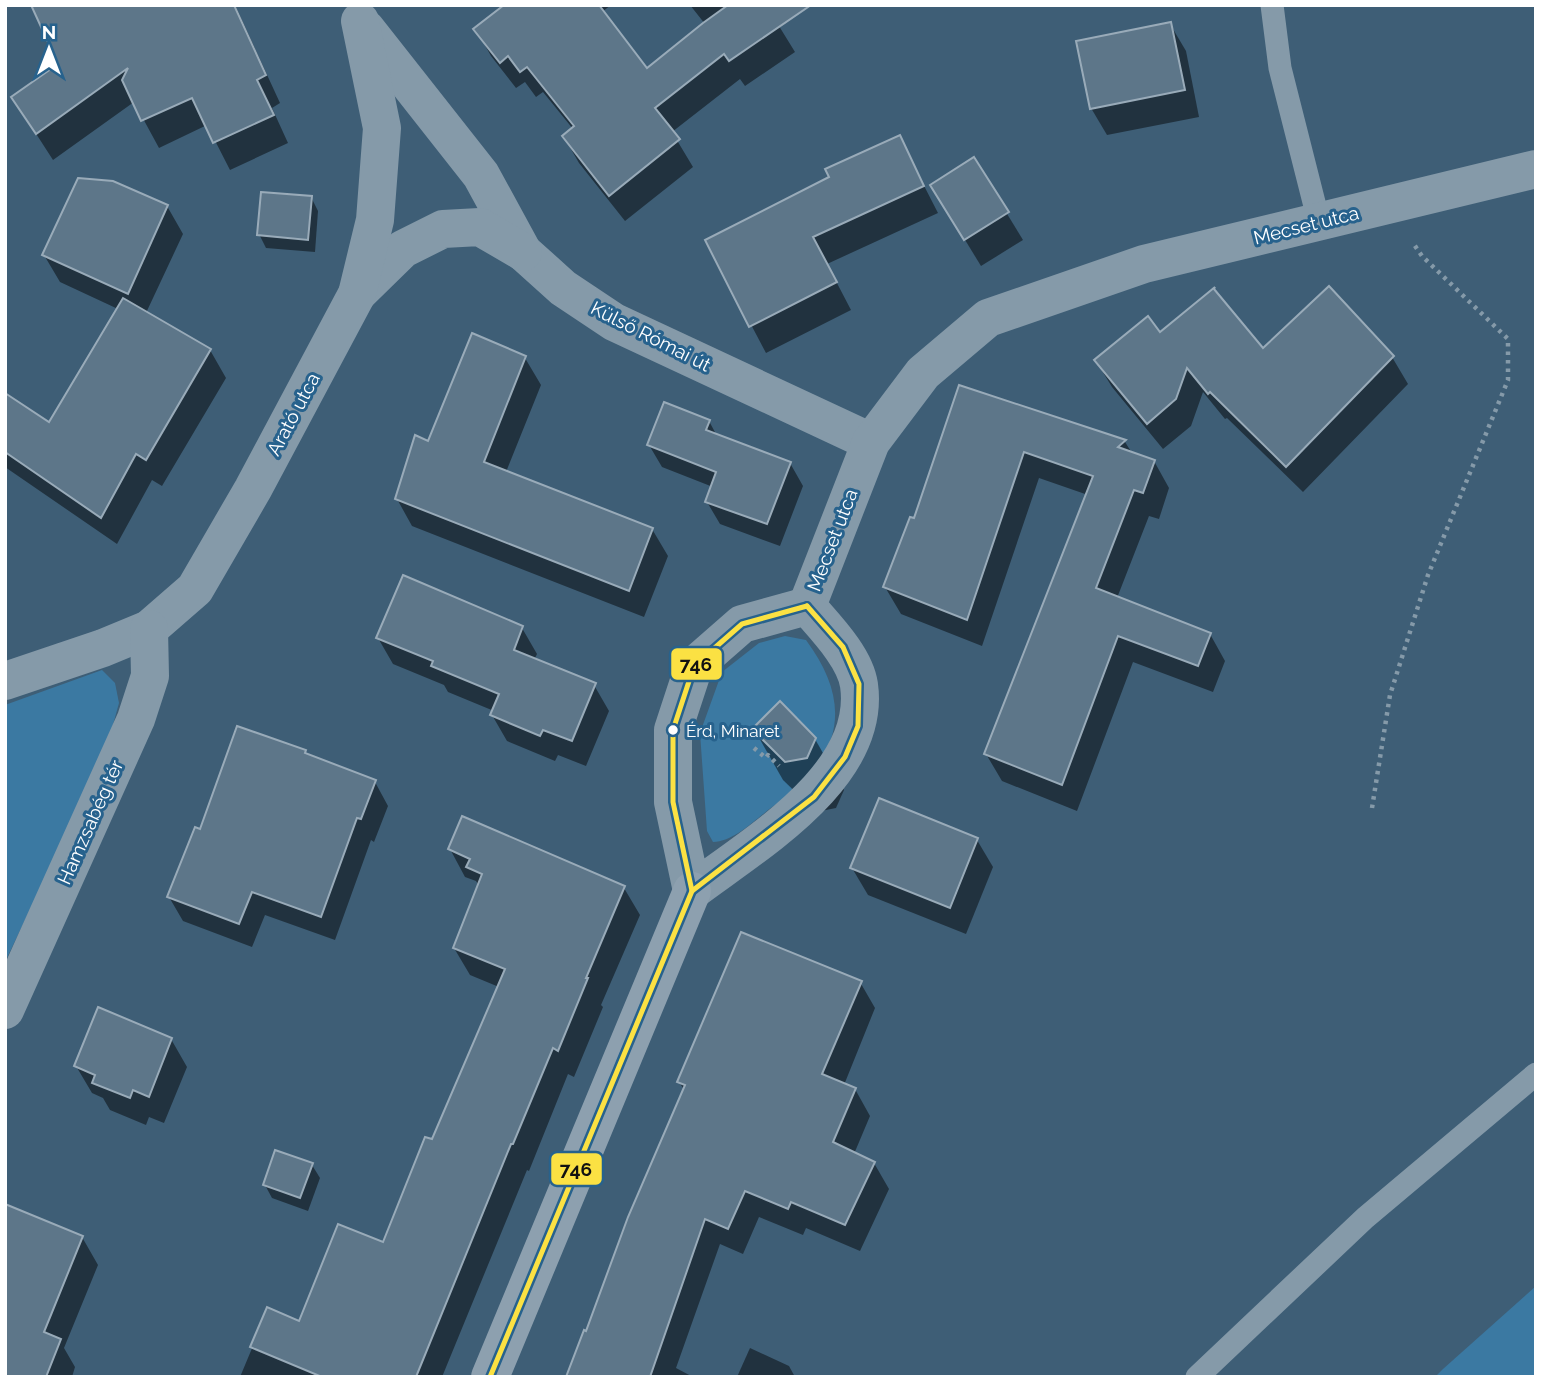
<svg xmlns="http://www.w3.org/2000/svg" width="1541" height="1382" viewBox="0 0 1541 1382" font-family="Raleway,sans-serif">
<style>
.green{fill:#3b79a2}
.shadow{fill:#0007}
.building{fill:#5d7689;stroke:#99abb9;stroke-width:2}
.lines{fill:none;stroke-linecap:round;stroke-linejoin:round}
.path{stroke:#859aa9;stroke-width:4.5;stroke-dasharray:3.5 5;stroke-linecap:butt}
.lane{stroke:#859aa9;stroke-width:23}
.street{stroke:#859aa9;stroke-width:38}
.secondary{stroke:#8da0af;stroke-width:38}
.bus-1-casing{stroke:#27628d;stroke-width:10}
.bus-1{stroke:#fbe143;stroke-width:5}
.bus-dot{fill:#fff;stroke:#27628d;stroke-width:2.5}
.labels{text-anchor:middle;stroke-width:6;stroke-linejoin:round;paint-order:stroke}
.bus-label{font-size:17px;fill:#fff;stroke:#27628d;text-anchor:start}
.street-label{font-size:19px;fill:#fff;stroke:#27628d}
.line-badge{stroke:#27628d;stroke-width:2.5}
.pale-badge-label{font-size:19px;text-anchor:middle;font-weight:bold;fill:#111}
</style>
<rect width="100%" height="100%" fill="#3e5e76"/>
<g class="green">
<path d="M785,636L806,640C843,690 848,737 802,784C792,794 779,802 768,810C753,822 732,842 713,842L707,831L700,733L722,672L759,643Z"/>
<polygon points="102,670 115,683 119,703 106,750 5,962 5,705"/>
<polygon points="1536,1286 1536,1377 1435,1377 1443,1369"/>
</g>
<g class="shadow">
<polygon points="48,5 235,5 280,103 272,108 288,143 230,170 207,125 159,148 134,102 53,160 13,98 61,64"/>
<polygon points="507,5 611,5 602,12 647,71 705,24 690,5 766,5 795,52 745,86 740,79 672,132 693,167 625,221 579,163 564,137 573,129 543,92 536,97 525,82 516,88 491,56 476,29"/>
<polygon points="1170,24 1186,51 1199,117 1107,135 1091,108"/>
<polygon points="899,137 938,213 827,264 851,310 766,353 707,241 831,178"/>
<polygon points="974,160 1023,240 981,266 948,212"/>
<polygon points="311,197 318,211 315,252 266,248 259,234"/>
<polygon points="167,206 183,234 146,313 210,350 226,378 162,486 152,480 117,544 5,467 5,395 49,425 118,309 60,282 44,255"/>
<polygon points="1215,290 1263,350 1392,357 1408,384 1303,492 1227,418 1225,419 1203,392 1191,426 1163,449 1112,387 1096,361 1160,334"/>
<polygon points="525,358 541,385 506,472 652,529 668,556 644,617 412,526 397,499 429,443"/>
<polygon points="960,387 1125,442 1132,453 1154,461 1169,488 1159,519 1149,516 1117,598 1210,634 1225,661 1213,692 1133,662 1077,811 1002,781 986,754 1088,495 1039,478 982,646 901,614 885,587 915,520"/>
<polygon points="709,421 717,436 790,463 803,486 780,546 720,524 707,502 713,487 662,467 649,445"/>
<polygon points="522,628 537,654 534,660 594,685 609,711 586,766 558,755 555,761 507,741 492,715 494,711 448,692 444,685 393,664 378,638"/>
<polygon points="754,729 815,739 844,790 836,808 816,812 783,780"/>
<polygon points="305,751 307,755 375,782 388,806 374,842 371,840 335,940 265,915 252,947 183,921 169,897 201,831"/>
<polygon points="977,840 993,867 966,934 868,895 852,868"/>
<polygon points="450,849 624,888 640,915 601,1005 603,1007 574,1077 568,1074 529,1171 527,1170 442,1377 240,1377 268,1310 300,1323 384,1245 433,1142 499,987 470,975 454,948 479,886 476,881 465,877"/>
<polygon points="860,982 875,1008 844,1085 855,1089 870,1116 854,1154 874,1163 889,1189 860,1251 806,1228 803,1235 759,1217 743,1254 720,1244 676,1368 693,1377 567,1377 587,1333 685,1091 679,1082"/>
<polygon points="171,1039 187,1067 164,1123 149,1117 146,1125 110,1110 103,1098 92,1093 76,1066"/>
<polygon points="312,1165 320,1178 308,1211 272,1198 265,1185"/>
<polygon points="82,1237 98,1265 64,1348 75,1367 72,1377 5,1377"/>
<polygon points="750,1348 789,1366 795,1377 737,1377"/>
</g>
<g class="building">
<polygon points="31,5 234,5 266,75 257,80 274,115 213,143 192,98 141,121 122,80 128,68 36,134 11,97 58,64"/>
<polygon points="504,5 599,5 647,68 703,23 728,5 811,5 729,61 724,54 655,108 680,139 609,196 562,136 574,126 527,67 520,72 508,56 500,63 473,29"/>
<polygon points="1171,22 1185,90 1090,109 1076,41"/>
<polygon points="900,135 924,186 813,237 837,282 749,327 705,240 829,177 825,169"/>
<polygon points="974,157 1009,212 964,240 930,185"/>
<polygon points="78,178 113,181 168,205 128,294 42,255"/>
<polygon points="261,192 312,196 308,240 257,235"/>
<polygon points="1329,286 1394,356 1286,467 1210,392 1208,394 1187,368 1176,399 1147,424 1094,360 1148,316 1160,332 1215,287 1214,289 1263,348"/>
<polygon points="123,298 211,349 146,460 136,454 101,518 5,452 5,393 49,422"/>
<polygon points="472,333 526,356 484,462 653,528 629,591 395,499 415,435 428,441"/>
<polygon points="959,385 1126,440 1118,447 1155,460 1143,493 1134,490 1096,588 1211,633 1198,666 1118,636 1062,785 984,754 1093,476 1024,452 967,620 883,587 910,517 914,518"/>
<polygon points="664,402 710,420 706,430 791,462 767,524 705,502 716,472 647,445"/>
<polygon points="403,575 523,626 514,650 596,683 572,741 543,730 540,736 490,715 499,694 431,666 433,661 376,638"/>
<polygon points="780,701 816,738 807,758 785,762 752,729"/>
<polygon points="237,726 306,750 305,753 376,780 361,819 357,818 321,917 252,892 239,924 167,897 195,827 200,829"/>
<polygon points="879,798 978,838 950,908 850,868"/>
<polygon points="462,816 625,886 586,978 588,978 558,1051 553,1048 513,1144 511,1144 416,1377 322,1377 250,1347 267,1307 299,1321 338,1224 383,1242 425,1137 432,1139 505,969 453,948 482,874 466,867 470,859 448,849"/>
<polygon points="741,932 862,981 822,1074 856,1088 833,1142 875,1162 845,1225 791,1202 788,1209 745,1191 728,1229 705,1219 650,1377 566,1377 584,1330 586,1331 628,1217 685,1085 677,1082"/>
<polygon points="98,1007 172,1038 149,1097 133,1090 130,1098 92,1083 95,1075 74,1066"/>
<polygon points="275,1150 313,1163 300,1198 263,1185"/>
<polygon points="5,1204 83,1236 44,1332 61,1339 46,1377 5,1377"/>
</g>
<g class="lines">
<g class="path">
<polyline points="754,748 766,758 768,755 779,766"/>
<polyline points="1372,808 1390,695 1428,575 1508,380 1508,339 1422,256 1413,243"/>
</g>
<g class="lane">
<polyline points="1272,5 1280,68 1319,222"/>
<polyline points="1197,1377 1365,1218 1536,1074"/>
</g>
<g class="street">
<polyline points="366,29 481,175 523,252 563,288 614,322 871,442"/>
<polyline points="357,294 403,249 443,229 480,227 523,252"/>
<polyline points="807,606 871,442 923,373 988,318 1144,264 1536,169"/>
<path d="M807,606C825,627 855,657 859,685C872,776 754,844 692,891L673,802V730L694,666L742,624Z"/>
<polyline points="5,681 103,648 149,629 195,589 253,489 357,294 375,220 382,128 360,21"/>
<polyline points="5,1010 136,719 150,676 149,629"/>
</g>
<polyline class="secondary" points="490,1377 692,891"/>
<g class="bus-1-casing">
<g id="bus-1">
<polyline points="692,891 673,802 673,730 694,666 742,624 807,606"/>
<polyline points="490,1377 692,891 814,797 845,757 858,726 859,684 843,647 807,606"/>
</g>
</g>
<use href="#bus-1" class="bus-1"/>
</g>
<circle class="bus-dot" cx="673" cy="730" r="6"/>
<g class="labels">
<g class="bus-label">
<text x="686" y="737">Érd, Minaret</text>
</g>
<g class="street-label">
<text transform="translate(1306 225) rotate(-14)" y="7">Mecset utca</text>
<text transform="translate(651 336) rotate(27)" y="7">Külső Római út</text>
<text transform="translate(293 414) rotate(-62)" y="7">Arató utca</text>
<text transform="translate(832 540) rotate(-69)" y="7">Mecset utca</text>
<text transform="translate(90 822) rotate(-66)" y="7">Hamzsabég tér</text>
</g>
</g>
<g class="line-badge">
<rect x="670" y="647" width="53" height="34" rx="7" fill="#fbe143"/>
<rect x="550" y="1152" width="53" height="34" rx="7" fill="#fbe143"/>
</g>
<g class="pale-badge-label">
<text x="696" y="671">746</text>
<text x="576" y="1176">746</text>
</g>
<rect width="1541" height="1382" fill="none" stroke="#ffffff" stroke-width="14"/>
<g transform="translate(49 49)" stroke="#27628d" stroke-width="5" paint-order="stroke">
<path d="M0-5L12 26L0 18L-12 26Z" fill="#ffffff"/>
<text y="-10" font-size="19" font-weight="bold" text-anchor="middle" fill="#ffffff">N</text>
</g>
</svg>
